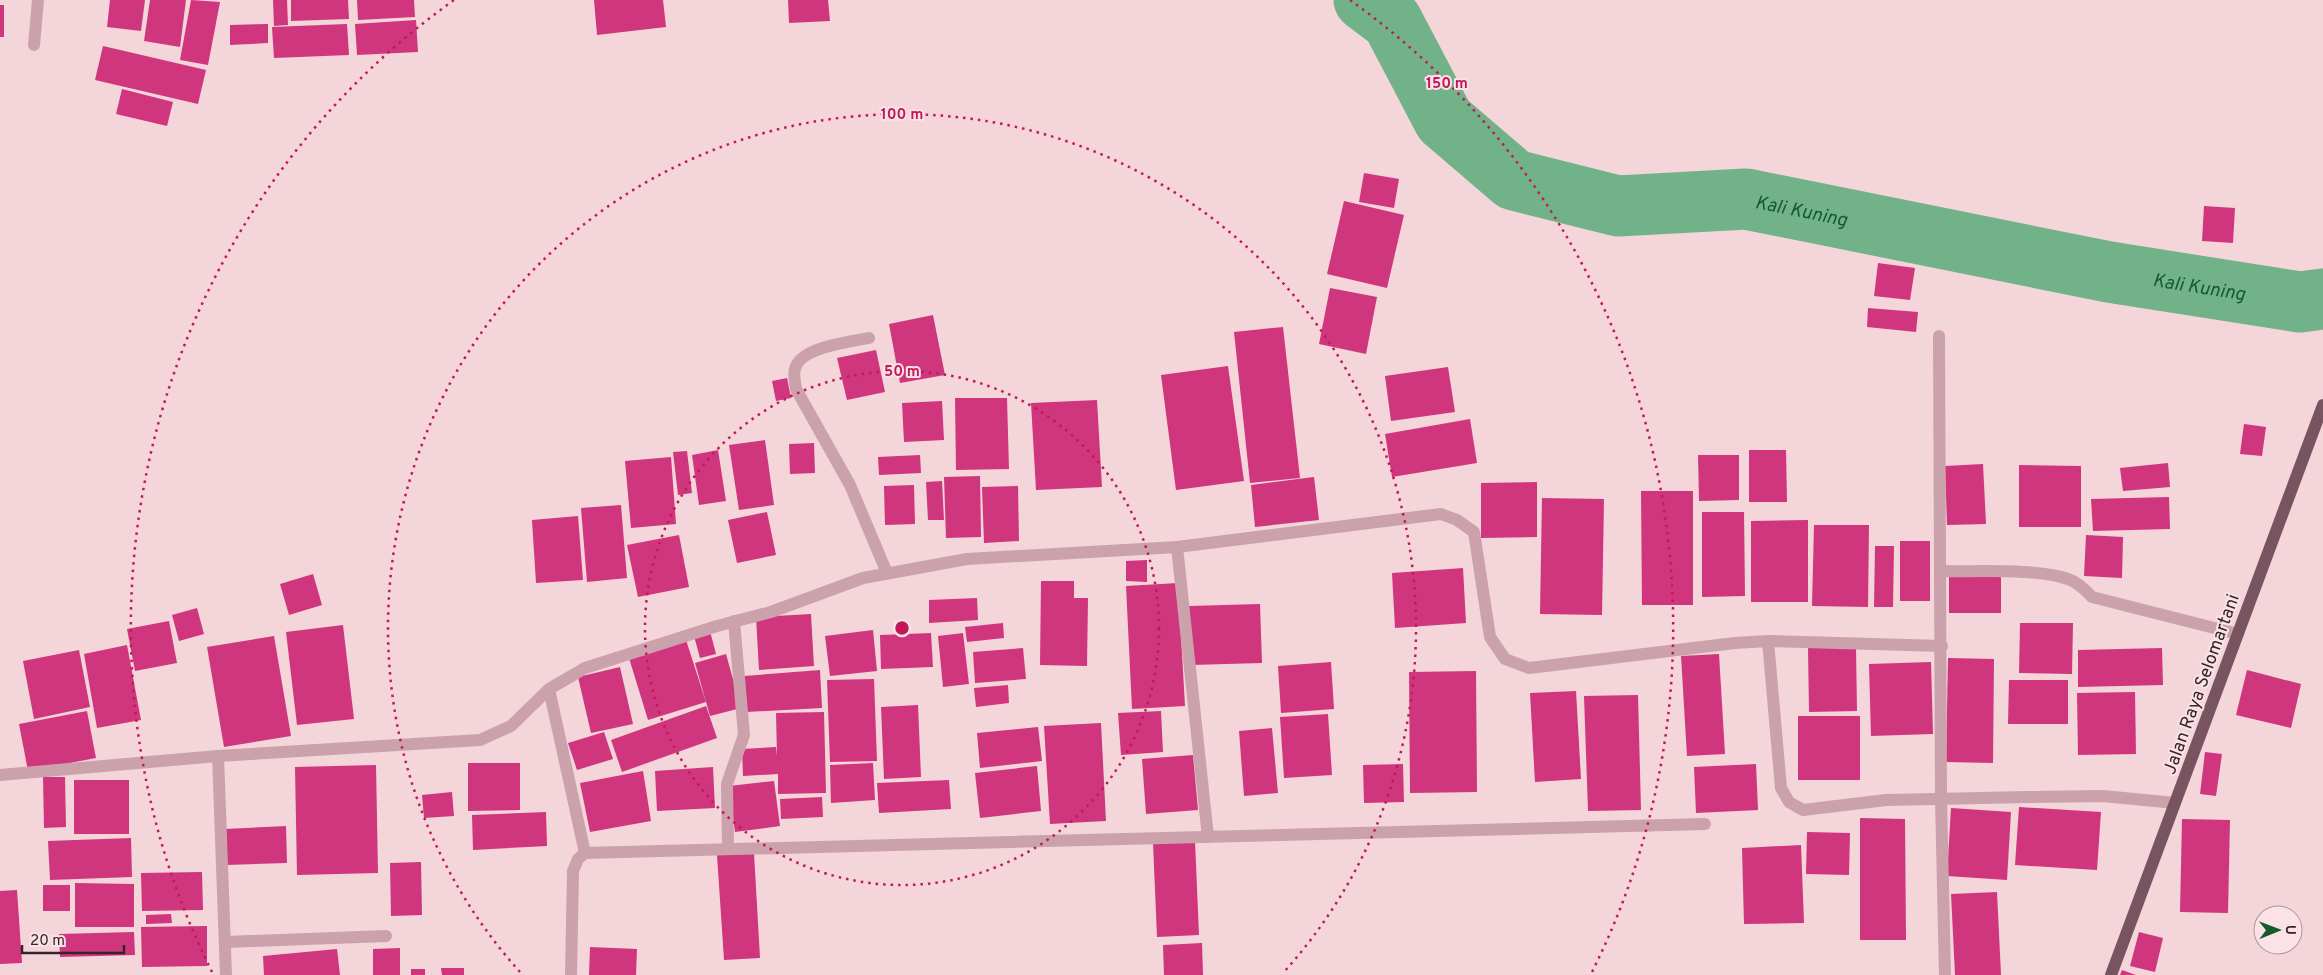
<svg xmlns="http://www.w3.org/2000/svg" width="2323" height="975" viewBox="0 0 2323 975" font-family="Overpass,sans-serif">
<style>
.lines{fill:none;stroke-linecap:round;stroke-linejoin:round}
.river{stroke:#72b288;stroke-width:61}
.building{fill:#d0367d}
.minor{stroke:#cba1ab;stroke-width:12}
.major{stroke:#785461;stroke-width:12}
.ring{fill:none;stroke:#c2185b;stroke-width:2.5;stroke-dasharray:2.5 5}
.labels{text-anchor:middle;stroke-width:4;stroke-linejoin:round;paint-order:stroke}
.street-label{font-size:18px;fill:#35242b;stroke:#fae2e6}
.water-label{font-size:19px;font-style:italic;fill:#17592f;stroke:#fae2e6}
.centre{fill:#c2185b;stroke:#fae2e6;stroke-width:2.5}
.ring-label{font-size:15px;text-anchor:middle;font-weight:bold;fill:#c2185b;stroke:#fae2e6;stroke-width:4;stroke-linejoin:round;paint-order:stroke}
</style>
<rect width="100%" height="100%" fill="#f3d5da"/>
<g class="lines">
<path class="river" id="s1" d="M1364,0L1392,21L1444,120L1514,180L1618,206L1746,199L2109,272L2300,302L2323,299"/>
</g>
<g class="building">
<polygon points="110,0 145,0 141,31 107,27"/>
<polygon points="150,0 186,0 180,47 144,41"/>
<polygon points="191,0 220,2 208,65 180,60"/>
<polygon points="273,0 287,0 288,25 274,26"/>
<polygon points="291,0 348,0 349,19 291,21"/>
<polygon points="357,0 414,0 415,17 358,20"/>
<polygon points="594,0 663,0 666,27 597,35"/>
<polygon points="788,0 828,0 830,21 789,23"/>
<rect x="0" y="5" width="4" height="32"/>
<polygon points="416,20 418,52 357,55 355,24"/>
<polygon points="268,24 268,43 230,45 230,25"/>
<polygon points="347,24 349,55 274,58 272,27"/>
<polygon points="103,46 206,70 198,104 95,80"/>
<polygon points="122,89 173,102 167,126 116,114"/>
<polygon points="1364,173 1399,179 1394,208 1359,202"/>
<polygon points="1344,201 1404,215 1387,288 1327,274"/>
<polygon points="2204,206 2235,208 2233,243 2202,241"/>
<polygon points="1878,263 1915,268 1910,300 1874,296"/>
<polygon points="1330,288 1377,297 1366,354 1319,344"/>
<polygon points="1868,308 1918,312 1916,332 1867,327"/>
<polygon points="933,315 945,375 900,383 889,324"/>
<polygon points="1283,327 1300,478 1250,483 1234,332"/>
<polygon points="876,350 885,392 847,400 837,358"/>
<polygon points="1228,366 1244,481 1176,490 1161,375"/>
<polygon points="1448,367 1455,412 1391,421 1385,376"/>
<polygon points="787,378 791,398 776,401 772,381"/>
<polygon points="955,398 1007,398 1009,469 956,470"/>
<polygon points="1097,400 1102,487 1036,490 1031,403"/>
<polygon points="942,401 944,440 904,442 902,403"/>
<polygon points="1470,419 1477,463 1392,477 1385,434"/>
<polygon points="2244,424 2266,427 2262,456 2240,454"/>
<polygon points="765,440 774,505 739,510 729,445"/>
<polygon points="814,443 815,473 790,474 789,444"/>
<polygon points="718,450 726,501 699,505 692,455"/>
<polygon points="1749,450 1786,450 1787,502 1749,502"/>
<polygon points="687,451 692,493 678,495 673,452"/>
<polygon points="920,455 921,473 879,475 878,457"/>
<polygon points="1698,455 1739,455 1739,500 1699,501"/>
<polygon points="671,457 676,524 631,528 625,461"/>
<polygon points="2168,463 2170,487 2123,491 2120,468"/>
<polygon points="1983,464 1986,524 1947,525 1945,466"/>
<polygon points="2019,465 2081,466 2081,527 2019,527"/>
<polygon points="980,476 981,537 946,538 944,477"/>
<polygon points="1314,477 1319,520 1255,527 1251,485"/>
<polygon points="942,481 944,520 928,520 926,482"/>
<polygon points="1537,482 1537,537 1481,538 1481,483"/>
<polygon points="914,485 915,524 885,525 884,486"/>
<polygon points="1018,486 1019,541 984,543 982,487"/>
<polygon points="1641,491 1693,491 1693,605 1642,605"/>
<polygon points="2169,497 2170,529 2093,531 2091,499"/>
<polygon points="1542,498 1604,499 1602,615 1540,614"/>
<polygon points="621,505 627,578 587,582 581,508"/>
<polygon points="767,512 776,555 737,563 728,520"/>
<polygon points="1702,512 1744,512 1745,596 1702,597"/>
<polygon points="578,516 583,580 536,583 532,520"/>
<polygon points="1808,520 1808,602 1751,602 1751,521"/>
<polygon points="1814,525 1869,525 1868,607 1812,606"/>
<polygon points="679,535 689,587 638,597 627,545"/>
<polygon points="2086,535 2123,537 2122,578 2084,576"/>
<rect x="1900" y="541" width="30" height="60"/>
<polygon points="1875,546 1894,546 1893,607 1874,607"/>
<polygon points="1147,560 1147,582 1126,581 1126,561"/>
<polygon points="1463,568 1466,623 1395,628 1392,573"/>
<polygon points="313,574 322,605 289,615 280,584"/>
<rect x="1949" y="577" width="52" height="36"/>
<polygon points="1041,581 1074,581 1074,598 1088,598 1087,666 1040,665"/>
<polygon points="1178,583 1185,706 1132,709 1126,586"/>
<polygon points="977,598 978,620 929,623 929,600"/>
<polygon points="1260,604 1262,663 1191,665 1189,606"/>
<polygon points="197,608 204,634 179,641 172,615"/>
<polygon points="811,614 814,666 759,670 756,617"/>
<polygon points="169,621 177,663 135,671 127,629"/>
<polygon points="1003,623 1004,638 967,642 965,627"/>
<polygon points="2020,623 2073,623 2072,674 2019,673"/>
<polygon points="343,625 354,719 297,725 286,632"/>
<polygon points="873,630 877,671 830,676 825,636"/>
<polygon points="710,631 716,654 700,658 694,636"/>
<polygon points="931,633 933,667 881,669 880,635"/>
<polygon points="963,633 969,684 943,687 938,636"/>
<polygon points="274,636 291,736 224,747 207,647"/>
<polygon points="686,640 706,702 648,720 629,658"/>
<polygon points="127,645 141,720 97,728 84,654"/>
<polygon points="1023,648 1026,679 975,683 973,652"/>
<polygon points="1808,648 1856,648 1857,711 1809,712"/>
<polygon points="2162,648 2163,685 2078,687 2078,650"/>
<polygon points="79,650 90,707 34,719 23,661"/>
<polygon points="726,654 741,708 710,716 695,663"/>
<polygon points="1719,654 1725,754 1687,756 1681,656"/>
<polygon points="1948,658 1994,659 1993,763 1946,762"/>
<polygon points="1331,662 1334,709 1281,713 1278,666"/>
<polygon points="1931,662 1933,734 1871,736 1869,664"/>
<polygon points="620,667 633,724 591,733 578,677"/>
<polygon points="820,670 822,708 746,712 744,676"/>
<polygon points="2247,670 2301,684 2291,728 2236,715"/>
<polygon points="1476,671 1477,792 1410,793 1409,672"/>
<polygon points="874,679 877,761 830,762 827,680"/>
<polygon points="2009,680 2068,680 2068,724 2008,724"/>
<polygon points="1008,685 1009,703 976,707 974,688"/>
<polygon points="1576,691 1581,779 1535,782 1530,693"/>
<polygon points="2135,692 2136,754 2078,755 2077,693"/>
<polygon points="1638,695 1641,810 1588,811 1584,696"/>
<polygon points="918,705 921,777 884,779 881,707"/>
<polygon points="706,706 717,738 622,772 611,740"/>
<polygon points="87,711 96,758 28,771 19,724"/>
<polygon points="1161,711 1163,752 1121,755 1118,713"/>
<polygon points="824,712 826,793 778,794 778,774 743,776 742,749 776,747 777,756 776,713"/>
<polygon points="1328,714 1332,775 1284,778 1280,717"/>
<rect x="1798" y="716" width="62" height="64"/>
<polygon points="1101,723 1106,821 1050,824 1044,726"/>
<polygon points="1038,727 1042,761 980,768 977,733"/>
<polygon points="1272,728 1278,793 1244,796 1239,731"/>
<polygon points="604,732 613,759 577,770 568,743"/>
<polygon points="2205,752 2222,754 2216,796 2200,794"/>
<polygon points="1193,755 1198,810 1146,814 1142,759"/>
<polygon points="468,763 520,763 520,810 468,811"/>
<polygon points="873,763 875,800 831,803 830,765"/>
<polygon points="1403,764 1404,802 1364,803 1363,765"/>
<polygon points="1756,764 1758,810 1696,813 1694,767"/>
<polygon points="376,765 378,873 297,875 295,767"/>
<polygon points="1037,766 1041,811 980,818 975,773"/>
<polygon points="713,767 715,808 657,811 655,771"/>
<polygon points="643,771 651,821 590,832 580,783"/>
<polygon points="43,777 65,777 66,827 44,828"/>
<rect x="74" y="780" width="55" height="54"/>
<polygon points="949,780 951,809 879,813 877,783"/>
<polygon points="774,781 780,826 735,832 729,786"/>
<polygon points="452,792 454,816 424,818 422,795"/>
<polygon points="822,797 823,817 781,819 780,799"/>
<polygon points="2019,807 2101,812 2097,870 2015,865"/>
<polygon points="1951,808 2011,812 2007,880 1947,876"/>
<polygon points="546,812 547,846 473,850 472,815"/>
<polygon points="1860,818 1905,819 1906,940 1860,940"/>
<polygon points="2182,819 2230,820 2228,913 2180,912"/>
<polygon points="286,826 287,863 226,865 225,829"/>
<polygon points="1807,832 1850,833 1849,875 1806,874"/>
<polygon points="131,838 132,877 50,880 48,841"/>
<polygon points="1195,841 1199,935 1157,937 1153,843"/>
<polygon points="1801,845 1804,923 1744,924 1742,848"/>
<polygon points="754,853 760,958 724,960 717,855"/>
<polygon points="421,862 422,915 391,916 390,863"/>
<polygon points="202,872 203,910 142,911 141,873"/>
<polygon points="75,883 134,884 134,927 75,927"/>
<rect x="43" y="885" width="27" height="26"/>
<polygon points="17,890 22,963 0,964 0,891"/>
<polygon points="1997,892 2001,975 1955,975 1951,894"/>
<polygon points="171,914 172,923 146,924 146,915"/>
<polygon points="207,926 207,966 142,967 141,927"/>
<polygon points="134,932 135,955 60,957 59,934"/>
<polygon points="2139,932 2163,938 2155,972 2130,966"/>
<polygon points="1202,943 1203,975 1164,975 1163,945"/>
<polygon points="590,947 637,949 636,975 589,975"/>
<polygon points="400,948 400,975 373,975 373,949"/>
<polygon points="337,949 340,975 264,975 263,956"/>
<polygon points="441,968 464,968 464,975 442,975"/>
<rect x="411" y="969" width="14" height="6"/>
<polygon points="2122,970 2136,975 2120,975"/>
</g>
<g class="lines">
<g class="minor">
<polyline points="34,45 38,0"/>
<polyline points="1939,336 1941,799 1945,975"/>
<path d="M869,338C850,342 800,347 795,369C793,375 795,382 796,389L850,485L887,573"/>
<polyline points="1177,547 1208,837"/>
<path d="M1941,571C1976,572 2037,568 2068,579C2078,582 2085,590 2092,597L2238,634"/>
<polyline points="1768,641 1942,646"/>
<polyline points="549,689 585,853"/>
<polyline points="218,756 226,975"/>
<polyline points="0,775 218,756 480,740 511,726 549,689 585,668 717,626 771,612 863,578 967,559 1177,547 1441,514 1457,520 1474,532 1490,637 1505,659 1529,668 1735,643 1768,641 1781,788 1789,802 1803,810 1886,800 2028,797 2103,796 2175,803"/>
<polyline points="728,849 727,784 744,735 734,621"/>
<polyline points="225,942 386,936"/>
<polyline points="571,975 573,871 578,859 585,853 1705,824"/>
</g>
<polyline class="major" points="2111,975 2323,405"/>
</g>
<g class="ring">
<circle cx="902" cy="628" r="257"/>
<path d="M520 972A514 514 0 1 1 1284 972"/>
<path d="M212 972A771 771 0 0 1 454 0M1350 0A771 771 0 0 1 1592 972"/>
</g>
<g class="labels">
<g class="street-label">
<text transform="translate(2201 684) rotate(-70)" y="6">Jalan Raya Selomartani</text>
</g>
<g class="water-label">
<text dy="7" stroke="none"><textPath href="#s1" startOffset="531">Kali Kuning</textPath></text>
<text dy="7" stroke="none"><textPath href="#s1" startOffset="936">Kali Kuning</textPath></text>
</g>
</g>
<circle cx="902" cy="628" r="8" class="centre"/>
<g class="ring-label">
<text x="1447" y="88">150 m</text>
<text x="902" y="119">100 m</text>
<text x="902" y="376">50 m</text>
</g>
<g transform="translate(2278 930) rotate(89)"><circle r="24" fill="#fae2e6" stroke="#ab969b"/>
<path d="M0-4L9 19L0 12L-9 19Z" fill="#17592f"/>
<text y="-8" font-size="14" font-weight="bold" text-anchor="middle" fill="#35242b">U</text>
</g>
<path d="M22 945v8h102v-8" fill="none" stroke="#35242b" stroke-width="2.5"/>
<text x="30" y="945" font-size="15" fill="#35242b" stroke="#fae2e6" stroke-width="4" paint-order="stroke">20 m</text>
</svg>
